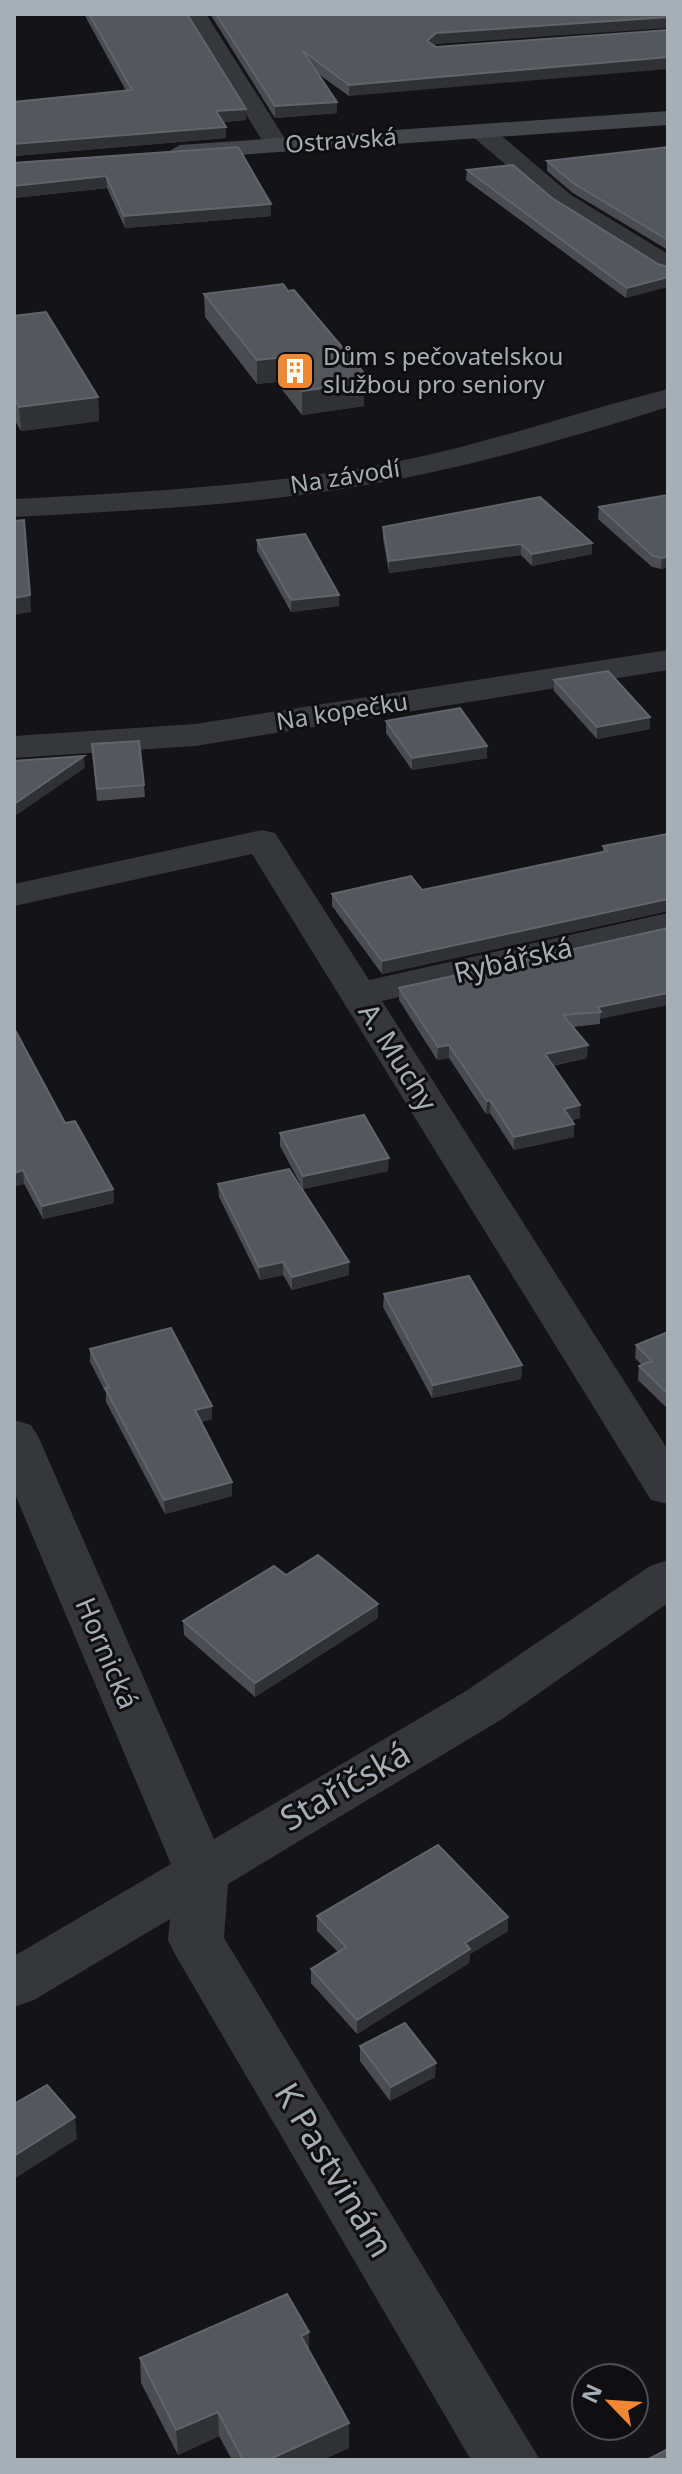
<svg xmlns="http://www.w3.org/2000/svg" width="682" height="2474" viewBox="0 0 682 2474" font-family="'Noto Sans',sans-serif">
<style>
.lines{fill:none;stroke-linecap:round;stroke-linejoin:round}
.street{fill:#35373b;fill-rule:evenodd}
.secondary{fill:#43464b;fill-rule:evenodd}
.wall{fill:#4a4c51}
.shaded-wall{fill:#303135}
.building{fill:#54575c;stroke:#61646a;stroke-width:2}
.labels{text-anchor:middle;stroke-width:6;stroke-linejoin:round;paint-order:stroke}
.far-street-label{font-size:24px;fill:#a6aeb6;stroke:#0f0f11}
.far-poi-label{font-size:24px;fill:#a6aeb6;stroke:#0f0f11;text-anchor:start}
.street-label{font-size:28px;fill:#a6aeb6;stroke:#0f0f11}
.near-street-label{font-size:34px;fill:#a6aeb6;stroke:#0f0f11}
</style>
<rect width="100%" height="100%" fill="#141416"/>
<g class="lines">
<g class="street">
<polygon points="184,14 206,14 289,145 286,150 268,150"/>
<polygon points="481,124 490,126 571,195 668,254 668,274 659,272 553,205 472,136 469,131"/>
<path d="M668,389V407C561,441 453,472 342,489C234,506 124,511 14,517V499C138,492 262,486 385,464C481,446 573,413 668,389Z"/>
<polygon points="668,650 668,670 195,746 14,758 14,736 195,724"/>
<polygon points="262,830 275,833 369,980 668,913 668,937 382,1001 668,1450 668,1504 651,1500 252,854 14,906 14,884"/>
<polygon points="14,1420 31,1425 38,1436 214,1839 466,1691 650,1566 668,1560 668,1603 502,1719 228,1884 224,1938 540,2460 471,2460 176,1956 168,1940 170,1919 34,2000 14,2007 14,1956 171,1864 14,1492"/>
</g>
<polygon class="secondary" points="668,111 668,125 180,159 168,152 180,145"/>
</g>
<g class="wall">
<polygon points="84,14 187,14 246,109 246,120 223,122 226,127 226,138 14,156 14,102 126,91"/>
<polygon points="210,14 668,14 436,44 349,96 317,73 337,113 275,118"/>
<polygon points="238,147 271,216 125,228 107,188 14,198"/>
<polygon points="668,147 668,250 573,193 547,171 547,161"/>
<polygon points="467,170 552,198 658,264 626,298 466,180"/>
<polygon points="204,294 364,373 364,406 302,415 276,382 257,384 205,317"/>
<polygon points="14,316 98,397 99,421 21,431 14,419"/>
<polygon points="668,495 668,567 661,569 652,567 598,519 599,507"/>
<polygon points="383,527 592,543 592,554 532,566 521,555 389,573 383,538"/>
<polygon points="257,540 339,606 291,612 257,551"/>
<polygon points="554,680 650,717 650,729 597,739 554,691"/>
<polygon points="386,721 487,746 487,758 412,770 386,733"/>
<polygon points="93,756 144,785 145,797 97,801"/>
<polygon points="668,834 668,911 382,974 332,906 332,894 422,890 603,852 603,846"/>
<polygon points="668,928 600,1019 600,1024 573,1027 587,1058 552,1066 580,1105 580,1118 572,1120 574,1124 574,1137 514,1150 490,1113 486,1114 449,1058 437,1060 399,1000 399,988"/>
<polygon points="14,1028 65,1123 113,1189 114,1203 43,1219 24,1184 15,1186 14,1184"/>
<polygon points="280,1133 388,1171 303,1189 280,1146"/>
<polygon points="218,1184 349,1275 292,1290 283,1275 260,1280 219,1197"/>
<polygon points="384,1294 522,1365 521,1379 432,1398 383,1307"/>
<polygon points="668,1332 668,1409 638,1380 639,1366 642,1365 635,1358 636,1345"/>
<polygon points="90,1349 212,1419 201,1422 232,1482 232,1496 165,1514 106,1402 106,1393 90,1362"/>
<polygon points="286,1575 378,1604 378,1618 255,1697 184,1635 183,1621"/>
<polygon points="317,1916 508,1931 470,1954 469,1963 357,2034 311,1983 311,1969 338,1952 317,1931"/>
<polygon points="360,2046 435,2077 390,2101 360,2061"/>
<polygon points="309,2350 349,2448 322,2460 232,2460 219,2436 178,2455 141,2383 140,2358"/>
</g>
<g class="shaded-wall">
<polygon points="668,17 668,28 436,44 427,52 427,41 436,33"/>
<polygon points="668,57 668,69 349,96 349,85"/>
<polygon points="337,102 337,113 275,118 275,106"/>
<polygon points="246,109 246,120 217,122 216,111"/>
<polygon points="226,127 226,138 14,156 14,144"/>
<polygon points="106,176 107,188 14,198 14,186"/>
<polygon points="271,204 271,216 125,228 124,216"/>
<polygon points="668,277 668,287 626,298 627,288"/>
<polygon points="276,358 276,382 257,384 257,360"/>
<polygon points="364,373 364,406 302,415 302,391"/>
<polygon points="98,397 99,421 21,431 19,407"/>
<polygon points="592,543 592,554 532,566 532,554"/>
<polygon points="521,544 521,555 389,573 389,561"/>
<polygon points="668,556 668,567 661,569 662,558"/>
<polygon points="30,595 31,612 14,615 14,598"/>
<polygon points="339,595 339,606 291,612 291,600"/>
<polygon points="650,717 650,729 597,739 597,727"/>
<polygon points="487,746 487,758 412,770 412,758"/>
<polygon points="84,756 85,768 15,816 14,804"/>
<polygon points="668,899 668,911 382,974 382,961"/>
<polygon points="668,993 668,1005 600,1019 601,1012 598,1007"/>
<polygon points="449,1045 449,1058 437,1060 438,1047"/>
<polygon points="588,1045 587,1058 544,1067 545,1054"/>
<polygon points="490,1100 490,1113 486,1114 487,1101"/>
<polygon points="580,1105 580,1118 563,1122 564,1109"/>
<polygon points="574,1124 574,1137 514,1150 514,1137"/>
<polygon points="389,1158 388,1171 303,1189 303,1176"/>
<polygon points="23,1170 24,1184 15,1186 14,1173"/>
<polygon points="113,1189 114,1203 43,1219 42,1206"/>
<polygon points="283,1262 283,1275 260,1280 259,1267"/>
<polygon points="349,1262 349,1275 292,1290 292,1277"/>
<polygon points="522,1365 521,1379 432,1398 433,1385"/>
<polygon points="212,1406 212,1419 195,1424 195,1410"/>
<polygon points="232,1482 232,1496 165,1514 164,1500"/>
<polygon points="378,1604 378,1618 255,1697 255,1683"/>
<polygon points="508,1917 508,1931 470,1954 469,1963 357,2034 357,2020 465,1943"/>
<polygon points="436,2063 435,2077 390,2101 391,2087"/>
<polygon points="75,2117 77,2139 14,2179 14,2156"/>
<polygon points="309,2332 309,2357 301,2336"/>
<polygon points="218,2412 219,2436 178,2455 176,2430"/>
<polygon points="349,2423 349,2448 322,2460 268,2460"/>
</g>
<g class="building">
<polygon points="89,14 187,14 246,109 216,111 226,127 14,144 14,102 132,90"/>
<polygon points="216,14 668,14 668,17 436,33 427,41 436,47 668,30 668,57 349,85 302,50 337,102 275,106"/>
<polygon points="238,147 271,204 124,216 106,176 14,186 14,163"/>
<polygon points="668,147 668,240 573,183 547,161"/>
<polygon points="513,165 552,198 658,264 668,267 668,277 627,288 467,170"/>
<polygon points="283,284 288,291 294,290 364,373 358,374 365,382 302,391 276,358 257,360 204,294"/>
<polygon points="46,312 98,397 19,407 14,397 14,316"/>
<polygon points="668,495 668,556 662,558 653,556 599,507"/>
<polygon points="540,497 592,543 532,554 521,544 389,561 383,527"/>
<polygon points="24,520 30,595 14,598 14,521"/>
<polygon points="305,534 339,595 291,600 257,540"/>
<polygon points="608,671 650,717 597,727 554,680"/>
<polygon points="460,708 487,746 412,758 386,721"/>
<polygon points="139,741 144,785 97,789 92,744"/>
<polygon points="84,756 14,804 14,761"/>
<polygon points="668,834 668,899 382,961 332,894 411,876 422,890 607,851 603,846"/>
<polygon points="668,928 668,993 598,1007 601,1012 563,1015 588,1045 545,1054 580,1105 564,1109 574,1124 514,1137 490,1100 487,1101 449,1045 438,1047 399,988"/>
<polygon points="14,1028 65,1123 75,1121 113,1189 42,1206 23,1170 14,1173"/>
<polygon points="364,1115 389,1158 303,1176 280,1133"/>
<polygon points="289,1169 349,1262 292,1277 283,1262 259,1267 218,1184"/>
<polygon points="469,1276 522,1365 433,1385 384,1294"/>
<polygon points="171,1328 212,1406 195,1410 232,1482 164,1500 105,1388 109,1388 90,1349"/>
<polygon points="668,1332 668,1394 639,1366 652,1361 636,1345"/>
<polygon points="318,1555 378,1604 255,1683 183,1621 274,1566 286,1575"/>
<polygon points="438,1845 508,1917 465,1943 470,1949 357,2020 311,1969 346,1947 317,1916"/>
<polygon points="405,2023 436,2063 391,2087 360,2046"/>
<polygon points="47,2085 75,2117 14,2156 14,2104"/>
<polygon points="287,2294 309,2332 301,2336 349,2423 268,2460 243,2460 218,2412 176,2430 140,2358"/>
<polygon points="668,2449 668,2460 647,2460"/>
</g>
<defs>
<g id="building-square" transform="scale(2)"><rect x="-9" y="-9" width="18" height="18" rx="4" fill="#ef8733" stroke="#0f0f11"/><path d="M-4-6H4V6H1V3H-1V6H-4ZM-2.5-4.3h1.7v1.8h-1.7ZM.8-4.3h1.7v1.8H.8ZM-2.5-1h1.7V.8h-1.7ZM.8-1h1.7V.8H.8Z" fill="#fff"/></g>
</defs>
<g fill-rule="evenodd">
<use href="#building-square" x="295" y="371"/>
</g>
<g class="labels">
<g class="far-street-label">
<text transform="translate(341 141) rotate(-4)" y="8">Ostravská</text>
<text transform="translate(345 477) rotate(-9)" y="8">Na závodí</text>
<text transform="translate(342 712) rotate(-9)" y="8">Na kopečku</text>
</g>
<g class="far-poi-label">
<text x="323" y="365">Dům s pečovatelskou<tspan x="323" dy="28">službou pro seniory</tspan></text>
</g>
<g class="street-label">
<text transform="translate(513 960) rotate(-13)" y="10">Rybářská</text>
<text transform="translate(398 1057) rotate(58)" y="10">A. Muchy</text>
<text transform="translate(107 1653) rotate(67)" y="10">Hornická</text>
</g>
<g class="near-street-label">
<text transform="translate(345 1786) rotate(-30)" y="12">Staříčská</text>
<text transform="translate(334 2170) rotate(59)" y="12">K Pastvinám</text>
</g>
</g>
<rect width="682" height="2474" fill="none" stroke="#a6aeb6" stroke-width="32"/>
<g transform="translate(610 2402) rotate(295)"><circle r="38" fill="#0f0f11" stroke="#4b4f53" stroke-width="2"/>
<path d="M0-6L14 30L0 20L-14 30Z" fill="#ef8733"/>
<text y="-12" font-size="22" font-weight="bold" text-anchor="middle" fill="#a6aeb6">N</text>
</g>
</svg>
